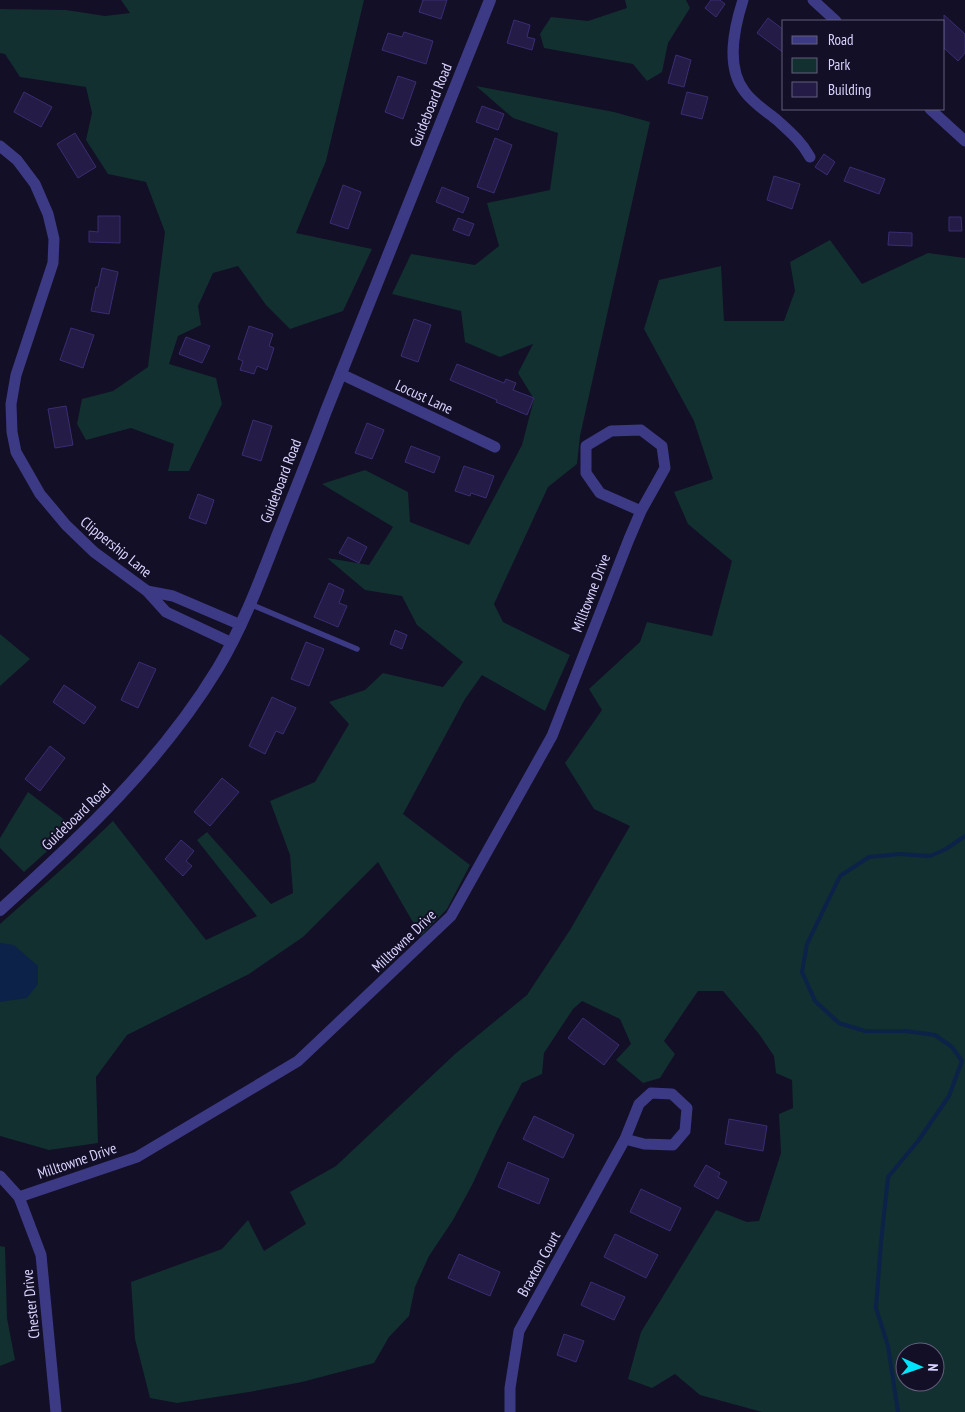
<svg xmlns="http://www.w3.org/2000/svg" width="965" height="1412" viewBox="0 0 965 1412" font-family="'PT Sans Narrow',sans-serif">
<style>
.green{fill:#12302f;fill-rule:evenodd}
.water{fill:#0c2248}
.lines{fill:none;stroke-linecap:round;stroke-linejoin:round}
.stream{stroke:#0c2248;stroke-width:4}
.building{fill:#241b47;stroke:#3b2d73}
.service{stroke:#3d3a85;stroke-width:5.5}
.minor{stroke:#3d3a85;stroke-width:11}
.tertiary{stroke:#3d3a85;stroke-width:12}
.labels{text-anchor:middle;stroke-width:4;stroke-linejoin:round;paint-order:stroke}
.street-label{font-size:15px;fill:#d9d4ff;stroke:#130f26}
</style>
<rect width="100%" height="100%" fill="#130f26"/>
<g class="green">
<polygon points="121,0 364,0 326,161 296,233 372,249 343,311 290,329 266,305 238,266 213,273 198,306 201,325 178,336 169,364 216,378 222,404 189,471 168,471 174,444 131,428 86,440 77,424 82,399 113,391 148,367 165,232 146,182 108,174 86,140 92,113 86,87 20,77 5,54 0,53 0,9 66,10 105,16 130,13"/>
<polygon points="625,0 686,0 690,8 668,43 662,72 647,81 633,64 544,48 540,34 551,17 588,21 627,8"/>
<polygon points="476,86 614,112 650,122 580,436 577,464 548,487 494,604 503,622 570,655 545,711 482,675 465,699 403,814 470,865 447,909 421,936 378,862 303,937 249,974 127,1035 96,1077 98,1143 49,1150 0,1136 0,924 72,860 113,821 206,940 257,916 197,840 207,832 271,904 293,893 290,855 270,801 315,782 349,724 329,702 365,690 383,673 443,687 463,662 417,625 402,596 365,590 327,558 369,565 393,527 322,484 365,470 408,492 410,522 469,545 522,445 534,399 518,373 533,344 500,357 465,342 461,311 392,294 411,254 475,265 499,246 487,203 550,190 558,133 513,118"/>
<path d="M830,240L862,284L928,253L965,258V1412H762L700,1395L675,1374L652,1388L628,1379L641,1332L716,1210L747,1222L759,1221L781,1153L779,1114L793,1108L792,1080L776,1073L774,1056L759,1034L723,991H698L664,1041L675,1054L660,1078L643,1083L616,1060L631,1044L620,1019L582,1001L573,1009L544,1053L542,1074L522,1083L498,1129L472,1185L453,1220L429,1256L415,1287L409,1316L389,1337L374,1363L302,1382L249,1392L177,1403L150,1398L135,1339L131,1282L222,1249L248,1220L264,1251L306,1224L290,1192L336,1166L455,1054L527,995L570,930L630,826L594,809L565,763L602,710L589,689L640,642L647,622L712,636L732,561L688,524L674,492L713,479L694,421L644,329L659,280L721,266L724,321H784L795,291L790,262ZM905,1352H935V1382H905Z"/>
<polygon points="0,634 30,659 0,686"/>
<polygon points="28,792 74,827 24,872 0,848 0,838"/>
<polygon points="0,1246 5,1247 7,1318 15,1360 0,1366"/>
</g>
<polygon class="water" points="0,943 14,945 38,966 38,984 27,998 0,1002"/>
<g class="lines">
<polyline class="stream" points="898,1412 888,1346 876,1308 881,1242 888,1177 918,1141 949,1096 962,1061 952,1047 935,1035 906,1031 865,1031 839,1023 815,1001 802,972 807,944 840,876 869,857 899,854 930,856 946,849 965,836"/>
</g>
<g class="building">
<polygon points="423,0 447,0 441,19 419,12"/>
<polygon points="711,0 720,0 725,4 716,17 705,8"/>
<polygon points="944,15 965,34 965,53 958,61 944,48"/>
<polygon points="768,18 784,30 784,53 757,33"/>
<polygon points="514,20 530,25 527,37 535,39 532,50 507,43"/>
<polygon points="404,32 433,41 426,64 382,50 388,33 402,37"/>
<polygon points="676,55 691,60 684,87 668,83"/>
<polygon points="398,76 416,82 403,119 385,112"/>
<polygon points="24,92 52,107 41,127 14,112"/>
<polygon points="687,92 708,97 702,119 681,114"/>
<polygon points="482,106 504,114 498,130 476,122"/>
<polygon points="75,133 96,167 78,178 57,144"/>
<polygon points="495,138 512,145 494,193 477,187"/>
<polygon points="824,154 835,162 827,175 815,167"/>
<polygon points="850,167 885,179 879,194 844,181"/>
<polygon points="774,176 800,184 792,209 767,200"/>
<polygon points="343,185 361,192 348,229 330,223"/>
<polygon points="442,187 469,198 463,213 436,202"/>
<polygon points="98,216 120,216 120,243 89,242 89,231 98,232"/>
<polygon points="949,217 961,217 962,231 949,231"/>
<polygon points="458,218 474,224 469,236 453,230"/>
<polygon points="889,232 912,233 912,246 888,245"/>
<polygon points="102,268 118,272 109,314 91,311 96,287 98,287"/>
<polygon points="414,319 431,325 418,362 401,356"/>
<polygon points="249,326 273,334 269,346 274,348 267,370 257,366 254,374 240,370 243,361 238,359"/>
<polygon points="71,328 94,335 83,368 60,360"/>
<polygon points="186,337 210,346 202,363 179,354"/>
<polygon points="457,364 504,383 506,379 516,383 513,390 534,398 527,415 496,402 497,400 450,380"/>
<polygon points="66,406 73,445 55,448 48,409"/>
<polygon points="253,420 272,426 261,461 242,455"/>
<polygon points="367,423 384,430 372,459 355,453"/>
<polygon points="411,446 440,457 434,473 405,462"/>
<polygon points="464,466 494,476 486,498 471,493 470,496 455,491"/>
<polygon points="198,494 214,500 206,524 189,518"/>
<polygon points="348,537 367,547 359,563 339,553"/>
<polygon points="329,583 344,590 339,603 347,606 338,627 314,617"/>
<polygon points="395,630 407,635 402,649 390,644"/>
<polygon points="306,642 324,649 309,686 291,679"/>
<polygon points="139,662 156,669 138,708 121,700"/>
<polygon points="64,685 96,707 84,724 53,702"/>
<polygon points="272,697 296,708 283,734 276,731 265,754 249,746"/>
<polygon points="50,746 65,758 40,791 25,779"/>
<polygon points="222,778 239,792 210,826 194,812"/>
<polygon points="181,840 194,851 186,861 192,866 183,876 165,859"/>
<polygon points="583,1018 619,1045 604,1065 568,1038"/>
<polygon points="534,1116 574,1135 563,1158 523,1139"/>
<polygon points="729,1119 767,1126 763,1151 725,1144"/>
<polygon points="508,1162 549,1179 539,1204 498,1187"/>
<polygon points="706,1165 720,1173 718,1177 727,1182 718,1199 694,1186"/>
<polygon points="641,1189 681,1208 670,1231 630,1212"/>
<polygon points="615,1234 658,1255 646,1278 604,1257"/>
<polygon points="459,1254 500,1272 490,1296 448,1278"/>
<polygon points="591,1282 625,1297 614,1320 581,1305"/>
<polygon points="564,1334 584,1341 576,1362 557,1355"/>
</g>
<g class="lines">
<polyline class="service" points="250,604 357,649"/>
<g class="minor">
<path d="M743,0C734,28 725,67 745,92C753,103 767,112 777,120C790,132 801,141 810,157"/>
<polyline points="813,0 836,21"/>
<polyline points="930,109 965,141"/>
<polyline points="0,146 17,160 35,184 48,214 54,239 53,263 16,375 11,404 12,432 16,452 40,494 66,525 94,552 147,591 166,612 232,643"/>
<polyline points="341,374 495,447"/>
<polyline points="147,591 173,596 241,625"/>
<polyline points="0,1176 19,1197 137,1157 298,1061 451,916 552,736 629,539 641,511 665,468 662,446 641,430 611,431 586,446 586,473 600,493 641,511"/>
<polyline points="19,1197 41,1255 56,1412"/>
<polyline points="510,1412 510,1388 519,1331 625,1139 639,1104 651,1093 672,1094 687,1108 685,1131 673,1145 644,1144 625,1139"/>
</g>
<path class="tertiary" d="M0,910C81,837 161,762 218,668C242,628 259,583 276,539C293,496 310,454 326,411C380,274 435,137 490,0"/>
</g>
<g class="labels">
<g class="street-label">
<text transform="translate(431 105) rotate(-68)" y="5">Guideboard Road</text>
<text transform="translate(424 397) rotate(25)" y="5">Locust Lane</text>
<text transform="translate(281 481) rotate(-69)" y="5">Guideboard Road</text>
<text transform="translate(116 547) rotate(39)" y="5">Clippership Lane</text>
<text transform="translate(591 593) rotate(-69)" y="5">Milltowne Drive</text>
<text transform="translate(76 817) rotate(-44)" y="5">Guideboard Road</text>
<text transform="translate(404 941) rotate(-44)" y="5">Milltowne Drive</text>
<text transform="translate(77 1161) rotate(-19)" y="5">Milltowne Drive</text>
<text transform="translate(539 1264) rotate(-61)" y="5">Braxton Court</text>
<text transform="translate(31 1304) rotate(-96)" y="5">Chester Drive</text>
</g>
</g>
<rect x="782" y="20" width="162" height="90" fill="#130f26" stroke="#625e7d"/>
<rect x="792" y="36" width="25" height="8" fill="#3d3a85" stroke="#625e7d"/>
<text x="828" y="45" font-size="15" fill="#d9d4ff">Road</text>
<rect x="792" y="58" width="25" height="15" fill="#12302f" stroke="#625e7d"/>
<text x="828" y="70" font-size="15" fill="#d9d4ff">Park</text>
<rect x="792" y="82" width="25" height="15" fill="#241b47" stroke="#625e7d"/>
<text x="828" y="95" font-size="15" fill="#d9d4ff">Building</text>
<g transform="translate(920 1367) rotate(92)"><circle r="24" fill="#130f26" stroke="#625e7d"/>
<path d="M0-4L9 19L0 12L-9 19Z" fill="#00e5ff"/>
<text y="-8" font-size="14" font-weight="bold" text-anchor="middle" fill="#d9d4ff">N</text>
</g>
</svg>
